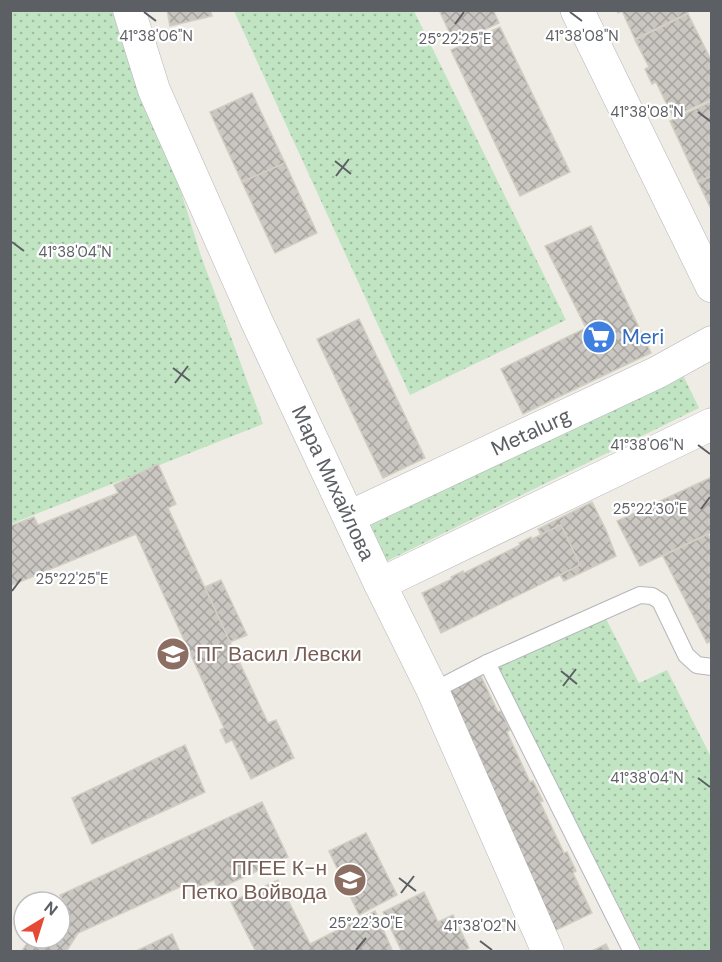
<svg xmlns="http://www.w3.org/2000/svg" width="722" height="962" viewBox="0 0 722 962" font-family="'DM Sans',sans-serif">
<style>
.park{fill:url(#park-dots)}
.building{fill:url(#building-cross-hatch);stroke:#d2cec2;stroke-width:1.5}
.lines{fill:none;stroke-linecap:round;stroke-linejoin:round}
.service-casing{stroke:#b4b6ba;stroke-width:18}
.minor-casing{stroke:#b4b6ba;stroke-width:33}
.secondary-casing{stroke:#b3b6bb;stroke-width:34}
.service{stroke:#fff;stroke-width:16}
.minor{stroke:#fff;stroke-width:32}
.secondary{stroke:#fff;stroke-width:33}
.ticks{fill:none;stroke:#5c5f64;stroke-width:2}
.labels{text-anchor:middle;stroke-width:4.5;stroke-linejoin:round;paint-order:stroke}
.shop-label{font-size:21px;fill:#366cbe;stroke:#fff;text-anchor:start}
.street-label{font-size:21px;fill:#5c5f64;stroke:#fff}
.education-label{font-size:21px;fill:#785e54;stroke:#fff;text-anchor:start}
.ticks-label{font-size:15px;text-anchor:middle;fill:#5c5f64;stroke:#fff;stroke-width:4.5;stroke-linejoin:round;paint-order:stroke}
</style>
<defs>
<pattern id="park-dots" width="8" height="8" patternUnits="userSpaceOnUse" patternTransform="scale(1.5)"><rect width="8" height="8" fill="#c1e5c3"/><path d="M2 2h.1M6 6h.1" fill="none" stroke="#a0bda2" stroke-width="1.8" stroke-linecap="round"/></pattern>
<pattern id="building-cross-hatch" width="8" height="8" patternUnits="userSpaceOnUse" patternTransform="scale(1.5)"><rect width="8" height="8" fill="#cac6c1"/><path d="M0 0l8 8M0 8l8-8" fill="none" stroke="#a7a4a0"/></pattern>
</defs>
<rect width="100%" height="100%" fill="#eeece4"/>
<g class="park">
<polygon points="11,11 125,11 201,256 263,424 11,524"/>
<polygon points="234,11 414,11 566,320 410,395"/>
<polygon points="680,369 699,408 381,564 362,526"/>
<polygon points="603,613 639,683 667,670 711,757 711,951 642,951 497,667"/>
</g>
<g class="building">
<polygon points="167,10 210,10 212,16 170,26"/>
<polygon points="439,10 493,10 499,23 455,44"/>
<polygon points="617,10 687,10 688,13 635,39 622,11 618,13"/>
<polygon points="688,14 712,62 712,99 673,117 656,82 652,84 645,69 649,67 635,40"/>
<polygon points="500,27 570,172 520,196 451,50"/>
<polygon points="252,93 285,163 242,182 210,112"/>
<polygon points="712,101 712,176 698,182 670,121"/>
<polygon points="285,163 317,233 275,253 242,182"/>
<polygon points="712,176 712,211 698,182"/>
<polygon points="591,226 651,353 523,414 501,369 586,328 545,246"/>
<polygon points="359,319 425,458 383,478 317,339"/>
<polygon points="158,464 176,504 168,508 230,642 268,723 276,720 294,758 251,779 232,740 226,743 220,730 224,728 136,534 10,586 10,526 34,517 38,525 118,493 114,485"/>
<polygon points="712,477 712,532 640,566 617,521"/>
<polygon points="592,502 606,530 616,556 564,581 560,575 580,565 561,525 541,535 538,529"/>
<polygon points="561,525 580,565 441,633 422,593 452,579 451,577 463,571 464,573 520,545 519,543 531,537 532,539"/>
<polygon points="708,534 712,542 712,641 707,643 663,556"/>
<polygon points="221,580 247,635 230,642 205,587"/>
<polygon points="479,672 498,712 501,711 510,730 507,732 530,782 533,781 543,801 540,802 564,853 567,852 576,871 573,873 592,913 554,931 441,691"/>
<polygon points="185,745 205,792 92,844 72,798"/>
<polygon points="262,802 288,857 218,889 214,880 194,889 191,882 78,933 66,952 21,952 31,938 60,938 60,909 66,907 60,895"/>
<polygon points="366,833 397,895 359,915 329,851"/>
<polygon points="278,880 310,944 375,911 393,952 256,952 231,902"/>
<polygon points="424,892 438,922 453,915 469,948 462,952 402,952 383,912"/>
<polygon points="172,934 180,952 134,952"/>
<polygon points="606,944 610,952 590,952"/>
</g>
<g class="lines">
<g class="service-casing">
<g id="service">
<polyline points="487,663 632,952"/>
<polyline points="433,691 487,663 640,595 652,596 660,601 686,655 697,665 712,667"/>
</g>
</g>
<g class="minor-casing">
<g id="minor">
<polyline points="129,10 154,90 257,322 380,584 433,691 548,952"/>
<polyline points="349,517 658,372 712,342"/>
<polyline points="380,584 712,424"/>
</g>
</g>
<g class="secondary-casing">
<polyline id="secondary" points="577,10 712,286"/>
</g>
<use href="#service" class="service"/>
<use href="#minor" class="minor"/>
<use href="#secondary" class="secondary"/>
</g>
<path class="ticks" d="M144,12L156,21M570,12L582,21M455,24L464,12M698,112L710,121M335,161L351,174M336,176L349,159M12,242L24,251M173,368L190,381M175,383L188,366M698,445L710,454M701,509L710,497M12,591L21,579M561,671L577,684M563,686L576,669M698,778L710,787M399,878L416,891M401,893L414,876M480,941L492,950M356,950L366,938"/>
<defs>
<g id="supermarket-disc" transform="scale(1.725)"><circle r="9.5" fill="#3f7fe0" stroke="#fff"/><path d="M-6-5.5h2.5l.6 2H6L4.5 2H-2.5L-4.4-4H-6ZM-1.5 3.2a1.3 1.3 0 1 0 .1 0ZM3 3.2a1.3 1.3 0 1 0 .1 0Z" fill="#fff"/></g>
<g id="school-disc" transform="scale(1.725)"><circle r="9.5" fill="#8d6e63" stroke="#fff"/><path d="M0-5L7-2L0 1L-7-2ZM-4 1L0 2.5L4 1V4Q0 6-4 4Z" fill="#fff"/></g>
</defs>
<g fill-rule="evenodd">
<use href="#supermarket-disc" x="599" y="337"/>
<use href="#school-disc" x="173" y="654"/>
<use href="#school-disc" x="350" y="880"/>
</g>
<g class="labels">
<g class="shop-label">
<text x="622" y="344">Meri</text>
</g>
<g class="street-label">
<text transform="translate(531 432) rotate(-25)" y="7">Metalurg</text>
<text transform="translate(333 483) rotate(65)" y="7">Мара Михайлова</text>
</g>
<g class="education-label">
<text x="196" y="661">ПГ Васил Левски</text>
<text x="327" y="875" text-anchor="end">ПГЕЕ К-н<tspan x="327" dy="24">Петко Войвода</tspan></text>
</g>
</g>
<g class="ticks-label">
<text x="156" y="41">41°38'06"N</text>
<text x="582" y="41">41°38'08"N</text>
<text x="455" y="44">25°22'25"E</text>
<text x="647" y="117">41°38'08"N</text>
<text x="75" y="257">41°38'04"N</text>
<text x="647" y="450">41°38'06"N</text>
<text x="650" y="514">25°22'30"E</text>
<text x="72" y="584">25°22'25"E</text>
<text x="647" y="783">41°38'04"N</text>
<text x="366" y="928">25°22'30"E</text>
<text x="480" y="931">41°38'02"N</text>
</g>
<rect width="722" height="962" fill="none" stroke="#5c5f64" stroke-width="24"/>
<g transform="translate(42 920) rotate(38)"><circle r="28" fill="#ffffff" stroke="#bebfc1" stroke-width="1.5"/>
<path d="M0-4.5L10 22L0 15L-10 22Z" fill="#e44a34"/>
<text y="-9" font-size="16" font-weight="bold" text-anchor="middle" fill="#5c5f64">N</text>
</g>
</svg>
